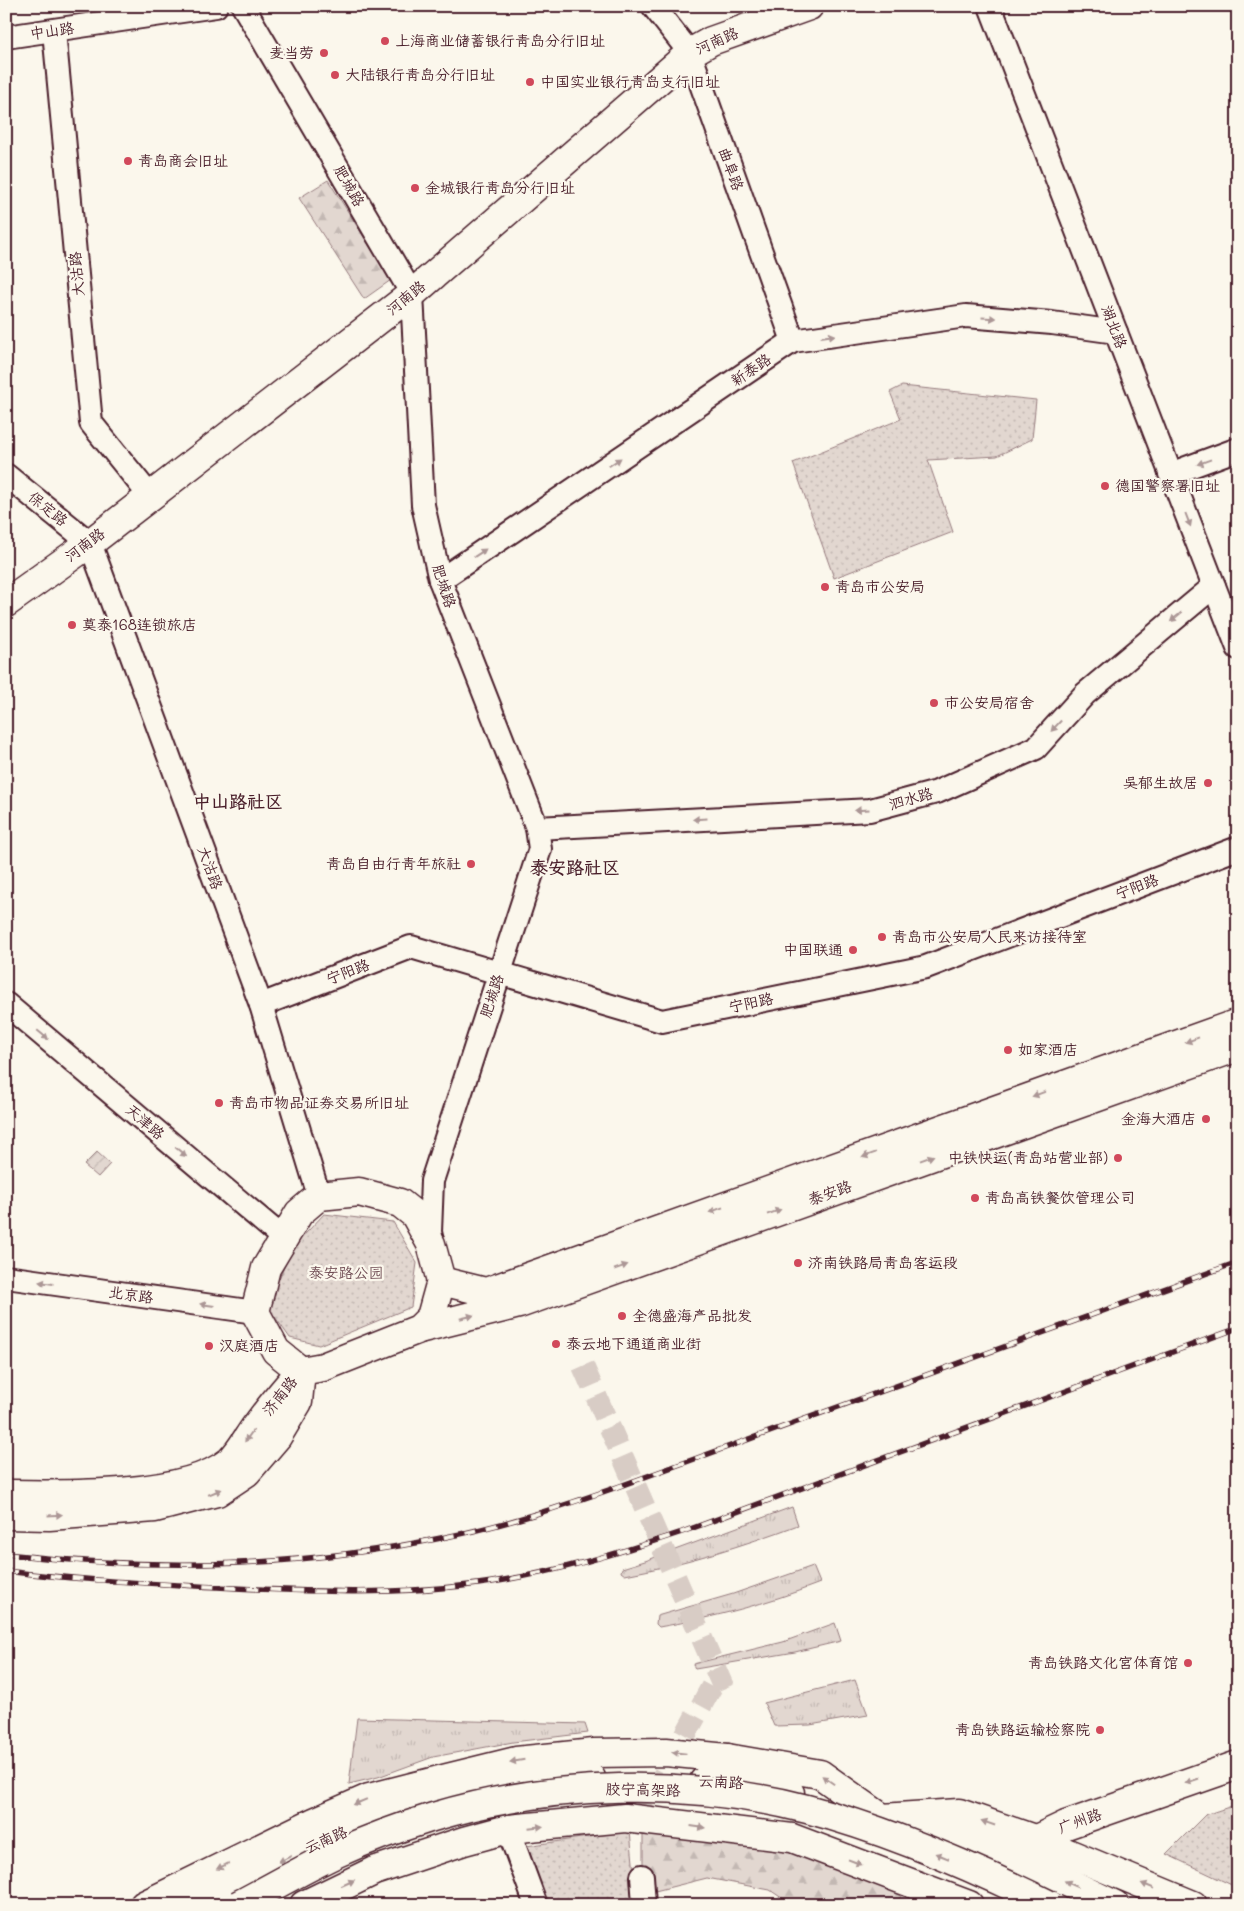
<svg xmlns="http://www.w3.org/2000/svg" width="1244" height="1911" viewBox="0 0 1244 1911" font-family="Mali,'LXGW WenKai TC',sans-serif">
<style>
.grass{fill:url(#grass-tufts);stroke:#967b7e}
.forest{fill:url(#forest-firs);stroke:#967b7e}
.park{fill:url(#park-dots);stroke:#967b7e}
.garden{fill:url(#garden-furrows);stroke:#967b7e}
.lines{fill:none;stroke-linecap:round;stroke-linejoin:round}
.street-tunnel{stroke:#d8ccc5;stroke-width:22;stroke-dasharray:22 11;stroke-linecap:butt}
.street-casing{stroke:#4a1f2b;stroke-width:26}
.secondary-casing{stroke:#4a1f2b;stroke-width:31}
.highway-casing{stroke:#4a1f2b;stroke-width:31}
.street{stroke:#fbf7ec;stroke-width:22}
.secondary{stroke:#fbf7ec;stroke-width:28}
.highway{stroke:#fbf7ec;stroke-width:28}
.rail-casing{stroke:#4a1f2b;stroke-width:5.5}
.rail{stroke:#fbf7ec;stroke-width:4;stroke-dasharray:11;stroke-linecap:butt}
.highway-bridge-casing{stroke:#4a1f2b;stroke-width:31;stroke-linecap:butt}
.highway-bridge{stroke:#fbf7ec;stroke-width:28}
.oneway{fill:#ab9695}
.poi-dot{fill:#d1495b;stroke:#fbf7ec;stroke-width:2}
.labels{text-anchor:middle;stroke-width:4.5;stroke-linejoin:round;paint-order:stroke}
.street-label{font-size:15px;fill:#4a1f2b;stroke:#fbf7ec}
.poi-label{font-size:15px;fill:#4a1f2b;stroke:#fbf7ec;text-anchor:start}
.park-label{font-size:15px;fill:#704d54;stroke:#fbf7ec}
.quarter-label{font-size:18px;font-weight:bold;fill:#4a1f2b;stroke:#fbf7ec}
</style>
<defs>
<pattern id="grass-tufts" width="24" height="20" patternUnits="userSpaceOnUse" patternTransform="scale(1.25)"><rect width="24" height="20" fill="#e2d7d0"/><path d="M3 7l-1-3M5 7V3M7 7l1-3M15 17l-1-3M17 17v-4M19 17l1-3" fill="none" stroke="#c3b8b3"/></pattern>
<pattern id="forest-firs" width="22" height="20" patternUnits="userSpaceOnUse" patternTransform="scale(1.25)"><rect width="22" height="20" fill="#e2d7d0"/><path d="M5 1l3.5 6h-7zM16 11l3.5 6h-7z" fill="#c3b8b3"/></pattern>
<pattern id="park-dots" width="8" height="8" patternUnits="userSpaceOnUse" patternTransform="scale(1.25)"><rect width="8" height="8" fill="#e2d7d0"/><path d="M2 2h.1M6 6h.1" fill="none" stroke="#c3b8b3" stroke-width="1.8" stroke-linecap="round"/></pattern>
<pattern id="garden-furrows" width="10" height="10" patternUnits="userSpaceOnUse" patternTransform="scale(1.25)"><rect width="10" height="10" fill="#e2d7d0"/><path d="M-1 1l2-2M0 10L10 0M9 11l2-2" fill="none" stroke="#c3b8b3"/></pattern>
</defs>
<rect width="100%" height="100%" fill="#fbf7ec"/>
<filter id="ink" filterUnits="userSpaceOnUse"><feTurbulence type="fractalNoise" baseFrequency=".02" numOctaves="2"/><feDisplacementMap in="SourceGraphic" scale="10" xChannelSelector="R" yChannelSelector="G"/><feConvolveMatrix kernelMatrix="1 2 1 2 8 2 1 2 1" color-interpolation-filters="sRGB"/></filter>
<g filter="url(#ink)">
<g class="grass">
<path d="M792,1507L798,1525C742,1546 684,1564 625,1575L621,1572L622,1568L645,1561Z"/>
<path d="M813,1566L820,1583C766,1604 716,1617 659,1627L656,1624L657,1616L733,1594Z"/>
<polygon points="835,1623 841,1641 795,1652 695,1669 693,1664 783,1642"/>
<polygon points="855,1680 868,1715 810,1725 774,1726 764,1703"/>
<polygon points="357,1718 585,1724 588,1733 513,1742 433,1757 378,1777 349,1784"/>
</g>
<g class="forest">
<polygon points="328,180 391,280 364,299 299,198"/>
<polygon points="643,1835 793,1850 902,1895 894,1905 792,1905 770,1890 707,1878 643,1894"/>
</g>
<g class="park">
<polygon points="902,386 1036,400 1032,439 997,456 928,460 953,532 834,578 793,463 901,419 890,392"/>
<polygon points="324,1214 393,1222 417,1263 411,1307 319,1345 290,1338 270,1310 278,1281 293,1247"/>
<polygon points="1238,1804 1238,1888 1166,1854 1205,1815"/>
<polygon points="630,1831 637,1905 548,1905 526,1846"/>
</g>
<polygon class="garden" points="97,1152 110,1164 98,1177 84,1165"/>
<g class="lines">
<g class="street-tunnel">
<polyline points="583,1366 725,1691"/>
<polyline points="640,1823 649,1802 718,1675"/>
</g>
<g class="street-casing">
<g id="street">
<polyline points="243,6 412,294 423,505 440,580 537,828 540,849 432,1181 430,1232 433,1246"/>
<polyline points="653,6 690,53 793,341"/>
<polyline points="990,6 1238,648"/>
<polyline points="54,31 91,423 150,496"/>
<polyline points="6,37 216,6"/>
<polyline points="1170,474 1238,449"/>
<polyline points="6,475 90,543 261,1005 319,1196"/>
<polyline points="440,580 793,341 966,316 1052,323 1116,332"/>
<polyline points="537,828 870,810 937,792 1036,748 1085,694 1214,586"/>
<polyline points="6,1004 284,1239"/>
<polyline points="261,1005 411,947 662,1021 926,967 1238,848"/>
<polyline points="6,1277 255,1312"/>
<polyline points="508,1829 536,1905"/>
<polyline points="642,1876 644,1905"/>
</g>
</g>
<g class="secondary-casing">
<g id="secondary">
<polyline points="6,603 90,543 412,294 690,53 711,41 809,6"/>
<polygon points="359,1192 400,1203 415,1215 431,1244 441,1281 431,1317 419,1329 323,1367 301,1371 276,1351 255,1312 266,1268 299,1213 319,1196"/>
<polyline points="441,1281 486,1292 1238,1023"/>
<polyline points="419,1329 519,1304 1238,1047"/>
<path d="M6,1494C63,1495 186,1498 230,1461C240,1452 247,1438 255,1427C270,1407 284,1389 301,1371"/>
<polyline points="6,1515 49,1516 155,1508 217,1492 247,1472 277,1437 298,1402 301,1371"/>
<polyline points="727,1758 820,1774 882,1818 1008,1854 1115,1905"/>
<polyline points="704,1781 747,1783 790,1793"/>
<polyline points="846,1808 882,1818 959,1813 1034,1839 1193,1905"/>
<polyline points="1024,1845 1066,1825 1238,1765"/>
<polyline points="192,1905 326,1839 382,1816 475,1792 551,1779 591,1778"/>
<polyline points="304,1905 374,1871 464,1841 508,1829 625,1818 792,1838 969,1905"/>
</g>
</g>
<g class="highway-casing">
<polyline id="highway" points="144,1905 314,1822 369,1798 447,1778 516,1761 594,1753 666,1752 727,1758"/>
</g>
<use href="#street" class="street"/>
<use href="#secondary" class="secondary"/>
<use href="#highway" class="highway"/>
<g class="rail-casing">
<g id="rail">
<path d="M6,1554C156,1571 298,1568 446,1537C506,1525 563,1506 620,1486L1238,1262"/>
<path d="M6,1571C76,1580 146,1583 217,1587C309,1592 400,1596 492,1582C557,1572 619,1553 682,1532L1238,1328"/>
</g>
</g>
<use href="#rail" class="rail"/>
<g class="highway-bridge-casing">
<path id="highway-bridge" d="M238,1905C271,1888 303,1869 337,1853C368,1839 401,1827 433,1817C553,1781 685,1778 807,1809C891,1831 973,1867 1050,1905"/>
</g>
<use href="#highway-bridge" class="highway-bridge"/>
</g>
<defs><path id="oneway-solid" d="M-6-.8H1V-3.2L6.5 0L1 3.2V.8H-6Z" transform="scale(1.25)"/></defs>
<g class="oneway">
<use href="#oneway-solid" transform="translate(989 318) rotate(4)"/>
<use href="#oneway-solid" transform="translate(828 336) rotate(-8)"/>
<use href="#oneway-solid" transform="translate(615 462) rotate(-34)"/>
<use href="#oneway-solid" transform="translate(1204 462) rotate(160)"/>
<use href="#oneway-solid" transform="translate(1188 520) rotate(69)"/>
<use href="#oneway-solid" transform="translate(480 553) rotate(-34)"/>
<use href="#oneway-solid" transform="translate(1176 617) rotate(140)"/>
<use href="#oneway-solid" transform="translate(1056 726) rotate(133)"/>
<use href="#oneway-solid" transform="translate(862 810) rotate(176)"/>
<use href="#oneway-solid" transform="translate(700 819) rotate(177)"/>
<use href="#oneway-solid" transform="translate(43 1035) rotate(40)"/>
<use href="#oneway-solid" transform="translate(1192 1040) rotate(160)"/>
<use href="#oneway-solid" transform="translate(1039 1094) rotate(160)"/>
<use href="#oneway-solid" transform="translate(181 1152) rotate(40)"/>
<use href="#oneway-solid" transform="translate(869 1155) rotate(160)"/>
<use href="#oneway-solid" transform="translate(927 1158) rotate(-20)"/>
<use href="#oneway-solid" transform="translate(716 1210) rotate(160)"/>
<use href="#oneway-solid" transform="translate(774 1212) rotate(-20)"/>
<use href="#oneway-solid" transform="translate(621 1267) rotate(-20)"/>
<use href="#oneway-solid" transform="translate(46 1283) rotate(-172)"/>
<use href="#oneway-solid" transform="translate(207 1305) rotate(-172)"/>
<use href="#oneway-solid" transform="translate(467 1317) rotate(-14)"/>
<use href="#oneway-solid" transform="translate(249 1436) rotate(126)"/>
<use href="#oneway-solid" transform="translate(215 1492) rotate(-22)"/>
<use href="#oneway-solid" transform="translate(55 1515) rotate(-4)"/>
<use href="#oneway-solid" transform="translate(679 1753) rotate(-174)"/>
<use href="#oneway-solid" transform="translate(517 1761) rotate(171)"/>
<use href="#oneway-solid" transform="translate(828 1780) rotate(-145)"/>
<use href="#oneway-solid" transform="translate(1192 1781) rotate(161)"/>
<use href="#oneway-solid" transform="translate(360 1802) rotate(157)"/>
<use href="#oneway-solid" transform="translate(988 1823) rotate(-161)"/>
<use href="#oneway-solid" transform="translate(536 1827) rotate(-6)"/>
<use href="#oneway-solid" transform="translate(698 1827) rotate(7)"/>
<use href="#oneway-solid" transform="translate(942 1856) rotate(-158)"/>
<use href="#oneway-solid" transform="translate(285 1859) rotate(154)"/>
<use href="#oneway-solid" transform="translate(855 1862) rotate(21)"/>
<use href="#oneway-solid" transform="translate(223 1866) rotate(154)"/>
<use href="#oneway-solid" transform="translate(348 1883) rotate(-25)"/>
<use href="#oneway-solid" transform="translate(1071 1884) rotate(-155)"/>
<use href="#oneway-solid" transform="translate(1148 1886) rotate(-158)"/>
</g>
</g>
<g class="poi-dot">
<circle cx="385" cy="41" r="5"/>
<circle cx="324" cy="53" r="5"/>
<circle cx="335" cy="75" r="5"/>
<circle cx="530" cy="82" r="5"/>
<circle cx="128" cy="161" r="5"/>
<circle cx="415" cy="188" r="5"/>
<circle cx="1105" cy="486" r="5"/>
<circle cx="825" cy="587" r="5"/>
<circle cx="72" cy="625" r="5"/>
<circle cx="934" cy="703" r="5"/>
<circle cx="1208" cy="783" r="5"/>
<circle cx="471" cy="864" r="5"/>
<circle cx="882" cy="937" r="5"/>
<circle cx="853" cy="950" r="5"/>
<circle cx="1008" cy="1050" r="5"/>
<circle cx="219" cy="1103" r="5"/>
<circle cx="1206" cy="1119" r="5"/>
<circle cx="1118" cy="1158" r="5"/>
<circle cx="975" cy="1198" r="5"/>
<circle cx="798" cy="1263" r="5"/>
<circle cx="622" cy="1316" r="5"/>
<circle cx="556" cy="1344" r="5"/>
<circle cx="209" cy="1346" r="5"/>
<circle cx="1188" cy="1663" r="5"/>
<circle cx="1100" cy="1730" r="5"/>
</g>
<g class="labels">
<g class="street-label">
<text transform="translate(52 31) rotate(-8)" y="5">中山路</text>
<text transform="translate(717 41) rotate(-24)" y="5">河南路</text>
<text transform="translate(731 169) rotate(70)" y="5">曲阜路</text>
<text transform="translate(349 186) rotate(60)" y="5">肥城路</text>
<text transform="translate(77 274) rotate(-95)" y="5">大沽路</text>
<text transform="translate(406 298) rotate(-39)" y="5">河南路</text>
<text transform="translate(1114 327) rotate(69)" y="5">湖北路</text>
<text transform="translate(751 370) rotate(-34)" y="5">新泰路</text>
<text transform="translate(48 509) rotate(39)" y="5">保定路</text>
<text transform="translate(85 545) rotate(-37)" y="5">河南路</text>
<text transform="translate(444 586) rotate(72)" y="5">肥城路</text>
<text transform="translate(911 799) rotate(-16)" y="5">泗水路</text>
<text transform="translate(210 868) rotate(70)" y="5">大沽路</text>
<text transform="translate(1137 887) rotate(-21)" y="5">宁阳路</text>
<text transform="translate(348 972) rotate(-21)" y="5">宁阳路</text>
<text transform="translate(492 996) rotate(-72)" y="5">肥城路</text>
<text transform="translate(751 1003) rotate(-12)" y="5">宁阳路</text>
<text transform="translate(145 1122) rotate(40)" y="5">天津路</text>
<text transform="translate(830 1193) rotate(-20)" y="5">泰安路</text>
<text transform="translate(131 1295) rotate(8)" y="5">北京路</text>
<text transform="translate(280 1396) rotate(-51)" y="5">济南路</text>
<text transform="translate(721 1782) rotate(3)" y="5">云南路</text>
<text transform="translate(643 1790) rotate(1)" y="5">胶宁高架路</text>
<text transform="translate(1080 1821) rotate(-20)" y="5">广州路</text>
<text transform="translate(326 1840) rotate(-24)" y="5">云南路</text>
</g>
<g class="poi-label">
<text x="395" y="46">上海商业储蓄银行青岛分行旧址</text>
<text x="314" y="58" text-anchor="end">麦当劳</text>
<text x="345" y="80">大陆银行青岛分行旧址</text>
<text x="540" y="87">中国实业银行青岛支行旧址</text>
<text x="138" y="166">青岛商会旧址</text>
<text x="425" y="193">金城银行青岛分行旧址</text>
<text x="1115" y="491">德国警察署旧址</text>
<text x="835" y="592">青岛市公安局</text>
<text x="82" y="630">莫泰168连锁旅店</text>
<text x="944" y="708">市公安局宿舍</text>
<text x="1198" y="788" text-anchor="end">吴郁生故居</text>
<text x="461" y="869" text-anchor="end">青岛自由行青年旅社</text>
<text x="892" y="942">青岛市公安局人民来访接待室</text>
<text x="843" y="955" text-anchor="end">中国联通</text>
<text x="1018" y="1055">如家酒店</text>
<text x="229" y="1108">青岛市物品证券交易所旧址</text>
<text x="1196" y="1124" text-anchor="end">金海大酒店</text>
<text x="1108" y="1163" text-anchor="end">中铁快运(青岛站营业部)</text>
<text x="985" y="1203">青岛高铁餐饮管理公司</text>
<text x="808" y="1268">济南铁路局青岛客运段</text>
<text x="632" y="1321">全德盛海产品批发</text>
<text x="566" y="1349">泰云地下通道商业街</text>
<text x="219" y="1351">汉庭酒店</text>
<text x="1178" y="1668" text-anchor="end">青岛铁路文化宫体育馆</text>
<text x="1090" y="1735" text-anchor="end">青岛铁路运输检察院</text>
</g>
<g class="park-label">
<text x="346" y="1278">泰安路公园</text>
</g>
<g class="quarter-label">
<text x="238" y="808">中山路社区</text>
<text x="575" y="874">泰安路社区</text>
</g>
</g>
<rect width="1244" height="1911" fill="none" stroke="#fbf7ec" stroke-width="25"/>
<rect x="12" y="12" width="1219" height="1886" fill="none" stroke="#4a1f2b" stroke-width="2" filter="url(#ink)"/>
</svg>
